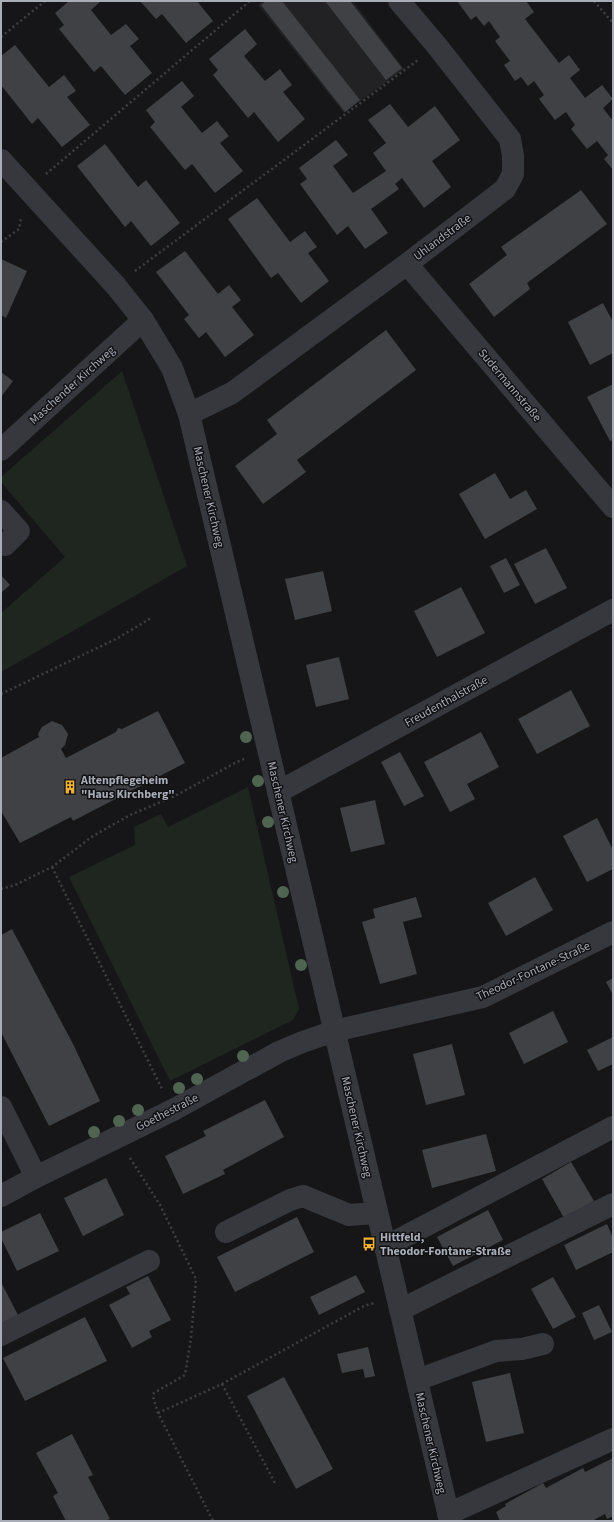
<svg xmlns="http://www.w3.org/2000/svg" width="614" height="1522" viewBox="0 0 614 1522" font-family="'Source Sans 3',sans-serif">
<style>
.built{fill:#222225}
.green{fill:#1e261f}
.building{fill:#404145}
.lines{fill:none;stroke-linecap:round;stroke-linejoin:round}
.path{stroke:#3d3f44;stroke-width:2.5;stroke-dasharray:2 3;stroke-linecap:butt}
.minor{stroke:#37383d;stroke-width:22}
.tree{fill:#506452}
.labels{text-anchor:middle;stroke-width:3;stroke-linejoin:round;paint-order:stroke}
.street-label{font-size:12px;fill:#a8adb8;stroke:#111113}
.poi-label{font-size:12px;font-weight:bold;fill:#a8adb8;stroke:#111113;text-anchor:start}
</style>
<rect width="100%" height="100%" fill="#161618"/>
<polygon class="built" points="263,1 353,1 404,69 344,113 258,5"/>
<g class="green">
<polygon points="122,371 187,566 1,672 1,613 65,557 1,482 1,477"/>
<polygon points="248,787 299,1009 293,1020 170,1081 69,877 135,845 134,827 161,814 168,827"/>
</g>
<g class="building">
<polygon points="69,1 101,1 91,10 111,35 126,24 139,39 130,46 152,73 125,95 101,66 94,72 59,29 64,25 55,13"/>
<polygon points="140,1 197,1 213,21 186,43 162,14 156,19"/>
<polygon points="266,1 282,1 360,100 345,112 261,5"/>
<polygon points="325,1 350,1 402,68 386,80"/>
<polygon points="457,1 526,1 534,12 525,19 559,63 569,55 580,70 570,78 585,98 602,85 613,99 603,108 613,121 613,170 604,159 608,155 597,141 587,149 571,129 575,125 566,112 555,120 539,99 544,95 534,81 528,86 521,77 515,81 504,65 510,61 495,41 500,37 489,21 484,26 476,16 471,20"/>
<polygon points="245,29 257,44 244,56 265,81 280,69 292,85 283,92 305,119 278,142 254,112 248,118 213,75 218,70 209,59"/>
<polygon points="15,45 49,87 64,75 76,91 67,97 90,125 62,147 38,118 32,124 1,85 1,56"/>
<polygon points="182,81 194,96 181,107 202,133 217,121 229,136 220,143 243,171 215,193 192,164 185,170 150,127 155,122 146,110"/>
<polygon points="390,104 408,127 435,106 460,140 432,161 451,187 424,208 402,178 395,184 399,189 371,209 388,233 365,249 348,226 337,235 300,184 307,179 299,168 336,140 348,155 333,166 353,193 386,171 373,153 386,143 368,120"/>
<polygon points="105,144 138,187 146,180 180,223 151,246 131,221 125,227 77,166"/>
<polygon points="581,190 607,224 527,283 530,289 494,317 469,284 507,255 501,247"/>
<polygon points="257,198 290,242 305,231 317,247 308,253 329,281 301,303 278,273 271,278 228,219"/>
<polygon points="185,251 218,294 229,285 241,300 232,307 254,335 225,357 206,332 199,338 184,319 189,315 156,272"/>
<polygon points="1,259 27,271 6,318 1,315"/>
<polygon points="603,303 613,322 613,353 590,365 568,322"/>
<polygon points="386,330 416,370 297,460 306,472 263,504 235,466 277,434 267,420"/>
<polygon points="1,372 13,381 1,397"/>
<polygon points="613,384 613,440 610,441 587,397"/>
<polygon points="495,473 510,499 526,490 537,509 485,539 459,494"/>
<polygon points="546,548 567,588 535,604 514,564"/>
<polygon points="506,558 520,585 504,593 490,566"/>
<polygon points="323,571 332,611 295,620 285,579"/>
<polygon points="1,575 10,585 1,593"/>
<polygon points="461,587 485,633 437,657 414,611"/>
<polygon points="339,657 349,699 316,707 306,665"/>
<polygon points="571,690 590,726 537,754 518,719"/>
<polygon points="158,711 185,763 73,821 71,817 20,843 1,811 1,758 39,737 38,734 42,727 52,721 62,725 68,734 65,745 61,749 66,758 116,732 118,728 122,729"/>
<polygon points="481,732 499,767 467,784 475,799 450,812 424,762"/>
<polygon points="400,752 424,796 404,806 381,762"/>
<polygon points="375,800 385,844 351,852 340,808"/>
<polygon points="597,818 613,850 613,869 587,882 563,836"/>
<polygon points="535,877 553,910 506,936 488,903"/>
<polygon points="416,897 422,917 403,922 417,974 380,984 362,922 375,918 373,909"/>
<polygon points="12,929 73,1044 100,1101 49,1126 1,1032 1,935"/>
<polygon points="613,978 613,995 606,982"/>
<polygon points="553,1011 568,1042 524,1064 509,1033"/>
<polygon points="613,1037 613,1064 598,1071 587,1050"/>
<polygon points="452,1044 465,1095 426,1105 413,1054"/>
<polygon points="265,1100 284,1137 223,1170 225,1174 183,1194 165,1156 206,1136 203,1131"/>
<polygon points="486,1134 496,1171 432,1188 422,1150"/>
<polygon points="571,1162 594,1201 564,1218 542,1179"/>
<polygon points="106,1178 124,1215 83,1236 64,1198"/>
<polygon points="488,1210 503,1240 453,1266 437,1237"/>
<polygon points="40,1213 59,1251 17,1271 1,1238 1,1232"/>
<polygon points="297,1217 314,1252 235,1292 217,1257"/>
<polygon points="607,1224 613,1238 613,1252 576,1270 564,1245"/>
<polygon points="356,1275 365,1292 319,1315 310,1297"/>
<polygon points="148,1276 171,1320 149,1331 152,1337 132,1348 109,1305 130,1294 126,1287"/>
<polygon points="553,1277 576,1317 553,1329 531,1289"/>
<polygon points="2,1284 20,1319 1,1329 1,1285"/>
<polygon points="599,1305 612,1332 594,1340 582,1313"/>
<polygon points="85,1317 107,1361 25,1401 3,1358"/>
<polygon points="368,1347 375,1376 365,1378 363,1369 342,1373 337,1354"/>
<polygon points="510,1373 524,1433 486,1442 472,1382"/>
<polygon points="284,1377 333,1469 296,1489 247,1396"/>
<polygon points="72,1434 93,1475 88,1477 110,1519 105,1521 66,1521 53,1496 58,1493 36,1453"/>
<polygon points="613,1458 613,1516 607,1519 605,1514 592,1521 500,1521 496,1512 506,1506 505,1504 543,1483 546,1488 583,1468 585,1472"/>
</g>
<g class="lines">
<g class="path">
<polyline points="594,1 613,23"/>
<polyline points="1,37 45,1"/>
<polyline points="46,174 250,1"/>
<polyline points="1,242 19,229 21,218"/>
<polyline points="135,271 418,60"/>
<polyline points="1,694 118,638 151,618"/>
<polyline points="52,867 162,1089"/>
<polyline points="1,889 15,885 52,867 93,836 130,815 175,796 235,763 246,758"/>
<polyline points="130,1158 160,1205 196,1279 191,1338 185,1375 154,1393 153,1397 158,1413 213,1521"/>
<polyline points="222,1384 276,1485"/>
<polyline points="158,1413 222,1384 364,1306 374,1303"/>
</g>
<g class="minor">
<polyline points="1,160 116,286 143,320 172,368 189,414 450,1521"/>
<polyline points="407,264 613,507"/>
<polyline points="189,414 232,393 407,264 505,189 513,174 513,156 510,139 437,46 399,1"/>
<polyline points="1,450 143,320"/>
<polyline points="1,511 19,531 5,545"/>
<polyline points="278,792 613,610"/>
<polyline points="1,1107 36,1177"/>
<polyline points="1,1196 36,1177 173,1110 279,1052 300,1043 334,1031 483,997 613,932"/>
<polyline points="226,1232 290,1200 303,1196 349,1215 377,1213"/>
<polyline points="385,1247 613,1127"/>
<polyline points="400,1310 613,1204"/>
<polyline points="1,1335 149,1261"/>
<polyline points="417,1380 496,1351 522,1349 543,1344"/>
<polyline points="448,1514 613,1439"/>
</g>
</g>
<g class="tree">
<circle cx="246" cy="737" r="6"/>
<circle cx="258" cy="781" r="6"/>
<circle cx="268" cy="822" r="6"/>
<circle cx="283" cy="892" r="6"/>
<circle cx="301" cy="965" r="6"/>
<circle cx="243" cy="1056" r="6"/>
<circle cx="197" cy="1079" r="6"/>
<circle cx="179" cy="1088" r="6"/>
<circle cx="138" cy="1110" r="6"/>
<circle cx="119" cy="1121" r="6"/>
<circle cx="94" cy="1132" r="6"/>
</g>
<defs>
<g id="building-bare" transform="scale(1.08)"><path d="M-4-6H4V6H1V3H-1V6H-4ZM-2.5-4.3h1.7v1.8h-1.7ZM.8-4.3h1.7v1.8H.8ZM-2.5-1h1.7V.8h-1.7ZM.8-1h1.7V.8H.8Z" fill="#f2b134" stroke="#111113" stroke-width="2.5" paint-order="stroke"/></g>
<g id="bus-bare" transform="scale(1.08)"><path d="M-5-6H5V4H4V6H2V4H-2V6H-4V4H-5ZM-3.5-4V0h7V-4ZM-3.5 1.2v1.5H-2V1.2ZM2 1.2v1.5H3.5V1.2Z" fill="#f2b134" stroke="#111113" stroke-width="2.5" paint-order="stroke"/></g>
</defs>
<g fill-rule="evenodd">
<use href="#building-bare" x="70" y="787"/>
<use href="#bus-bare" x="369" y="1244"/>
</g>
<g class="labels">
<g class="street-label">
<text transform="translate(442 237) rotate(-37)" y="4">Uhlandstraße</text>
<text transform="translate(72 385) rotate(-42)" y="4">Maschender Kirchweg</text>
<text transform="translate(510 385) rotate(50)" y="4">Sudermannstraße</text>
<text transform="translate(209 497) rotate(77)" y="4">Maschener Kirchweg</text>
<text transform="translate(446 701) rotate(-29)" y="4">Freudenthalstraße</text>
<text transform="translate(283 812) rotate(77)" y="4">Maschener Kirchweg</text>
<text transform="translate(533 971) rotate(-25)" y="4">Theodor-Fontane-Straße</text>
<text transform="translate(167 1112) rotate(-27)" y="4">Goethestraße</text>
<text transform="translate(357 1127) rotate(77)" y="4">Maschener Kirchweg</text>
<text transform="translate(431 1443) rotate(77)" y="4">Maschener Kirchweg</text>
</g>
<g class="poi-label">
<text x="81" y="784">Altenpflegeheim<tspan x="81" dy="14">"Haus Kirchberg"</tspan></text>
<text x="380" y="1241">Hittfeld,<tspan x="380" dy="14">Theodor-Fontane-Straße</tspan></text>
</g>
</g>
<rect width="614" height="1522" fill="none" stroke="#a8adb8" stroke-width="4"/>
</svg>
